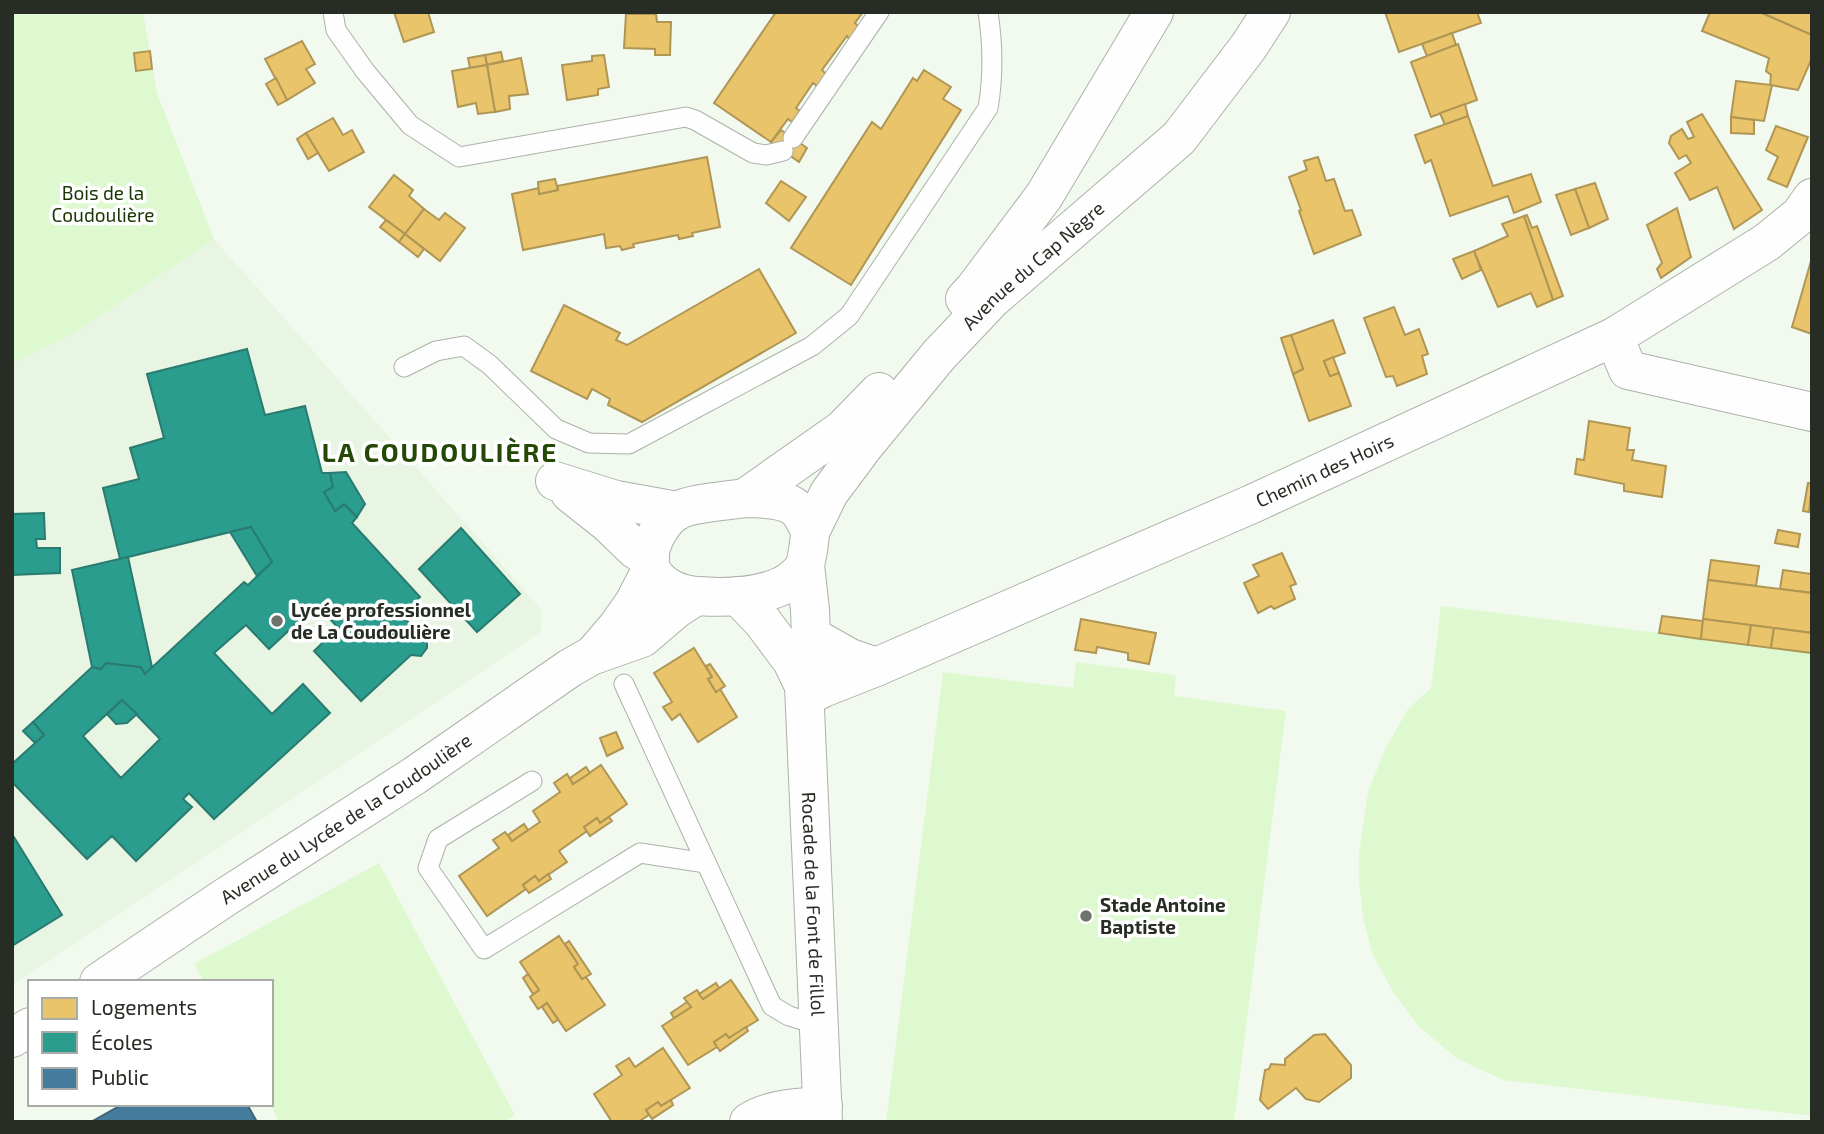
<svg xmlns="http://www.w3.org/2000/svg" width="1824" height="1134" viewBox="0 0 1824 1134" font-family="'Exo 2',sans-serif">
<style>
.built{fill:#e8f5e2}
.green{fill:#def9d0}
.homes{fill:#e9c46a;stroke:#af9655;stroke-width:2}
.schools{fill:#2a9d8f;stroke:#297b6f;stroke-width:2;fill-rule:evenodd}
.public{fill:#457b9d;stroke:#3c6379;stroke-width:2}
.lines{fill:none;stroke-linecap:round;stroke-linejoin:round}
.lane-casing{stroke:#acb1a9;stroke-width:21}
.street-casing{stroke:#acb1a9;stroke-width:40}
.secondary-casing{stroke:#acb1a9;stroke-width:40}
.lane{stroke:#fdfefd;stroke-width:19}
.street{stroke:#fdfefd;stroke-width:38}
.secondary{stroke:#fdfefd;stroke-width:38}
.poi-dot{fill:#6e746b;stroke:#fff;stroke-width:2.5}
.labels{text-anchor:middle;stroke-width:7;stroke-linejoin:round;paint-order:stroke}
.park-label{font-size:19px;fill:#193503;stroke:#fff}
.street-label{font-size:19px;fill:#272c24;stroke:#fff}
.poi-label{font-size:19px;font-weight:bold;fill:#272c24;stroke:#fff;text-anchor:start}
.district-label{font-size:26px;font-weight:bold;letter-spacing:2px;fill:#244805;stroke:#fff}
</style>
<rect width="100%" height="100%" fill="#f2faef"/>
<polygon class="built" points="214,239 542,610 541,632 12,985 12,364 72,335"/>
<g class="green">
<polygon points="12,12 143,12 157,93 214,239 72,335 12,364"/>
<polygon points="1441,606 1812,652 1812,1116 1503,1080 1458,1059 1419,1027 1393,992 1372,953 1363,917 1359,881 1359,853 1368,792 1385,749 1408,709 1431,688"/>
<polygon points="1076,662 1176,675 1174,696 1286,711 1234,1122 886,1122 943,672 1073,688"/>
<polygon points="379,863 515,1115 503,1122 279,1122 270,1104 271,1104 271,982 204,982 194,964"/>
</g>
<g class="homes">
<polygon points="394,12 428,12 434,32 404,42"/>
<polygon points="776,12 863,12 855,23 858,26 849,39 847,36 822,70 826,74 817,86 813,83 796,108 800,111 792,122 788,119 771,142 714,103"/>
<polygon points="1385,12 1477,12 1481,23 1399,52"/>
<polygon points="1710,12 1760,12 1812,35 1812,58 1798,90 1770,85 1771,75 1766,71 1769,58 1702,31"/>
<polygon points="1760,12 1812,12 1812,35"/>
<polygon points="626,14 656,14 657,22 671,22 670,55 655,55 655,49 624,48"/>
<polygon points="1452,33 1456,45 1427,56 1422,44"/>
<polygon points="302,41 315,64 306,69 315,83 287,100 265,59"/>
<polygon points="1458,44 1477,100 1431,117 1411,62"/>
<polygon points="150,51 152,69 136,71 134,53"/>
<polygon points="501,52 503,61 487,65 485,55"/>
<polygon points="485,55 487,65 470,68 468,58"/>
<polygon points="604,55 609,87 598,89 598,95 567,100 562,65 592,61 592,56"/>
<polygon points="521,58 528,94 509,96 510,109 495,112 487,65"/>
<polygon points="487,65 495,112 478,114 476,103 458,107 452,71"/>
<polygon points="924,70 951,87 943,99 961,110 851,285 791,248 872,122 881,129 913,78 917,81"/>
<polygon points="276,78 287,100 278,105 266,84"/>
<polygon points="1736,81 1772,85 1764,121 1731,117"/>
<polygon points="1465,104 1468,116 1445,125 1440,113"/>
<polygon points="1702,114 1762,210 1734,229 1717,187 1690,200 1675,173 1691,163 1686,155 1679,159 1669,143 1671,136 1682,129 1688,139 1694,137 1687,122"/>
<polygon points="1468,116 1493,186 1531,174 1541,202 1514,213 1508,196 1450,216 1431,160 1425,163 1415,135"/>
<polygon points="1731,117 1754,120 1754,134 1731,133"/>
<polygon points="333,118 343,135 352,130 364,152 329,171 306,133"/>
<polygon points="1776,126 1808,137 1787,187 1768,179 1778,157 1766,150"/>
<polygon points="781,130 807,148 799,162 771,142"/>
<polygon points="306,133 318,153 308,159 297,139"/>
<polygon points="707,157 720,227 692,233 693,236 679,239 678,235 633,244 634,247 622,250 620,246 606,248 604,234 523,250 512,194 539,188 539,194 558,190 557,186"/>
<polygon points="1318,157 1326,181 1334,179 1345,211 1352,210 1361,235 1314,254 1299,211 1301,210 1289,177 1307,170 1304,161"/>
<polygon points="394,175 413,190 409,196 424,209 405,234 369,207"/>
<polygon points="555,179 558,190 539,194 538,182"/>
<polygon points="781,181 806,197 789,221 766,203"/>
<polygon points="1595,183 1608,219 1589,228 1575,189"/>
<polygon points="1575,189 1589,228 1571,235 1556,195"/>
<polygon points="1677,208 1691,257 1661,278 1657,269 1662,263 1647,225"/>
<polygon points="424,209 439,220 445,213 465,228 440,261 405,234"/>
<polygon points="1527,215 1532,228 1537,226 1563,296 1553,300 1524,216"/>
<polygon points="1524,216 1553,300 1537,307 1531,293 1498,307 1474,251 1508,236 1502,224"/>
<polygon points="386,220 405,234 399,242 380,227"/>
<polygon points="405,234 424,249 418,257 399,242"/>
<polygon points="1474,251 1481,270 1462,279 1453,259"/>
<polygon points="1811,261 1812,262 1812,334 1792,327"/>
<polygon points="759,269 796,333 642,422 608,405 610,399 592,389 587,399 531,371 564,305 620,333 616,340 627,345"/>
<polygon points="1394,307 1405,335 1419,329 1428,354 1422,356 1427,374 1397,386 1393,376 1386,377 1364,318"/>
<polygon points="1333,320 1345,353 1324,361 1330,376 1339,373 1351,406 1309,421 1293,374 1303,369 1291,335"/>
<polygon points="1291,335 1303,369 1293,374 1281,338"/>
<polygon points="1333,357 1339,373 1330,376 1324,361"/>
<polygon points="1589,421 1630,428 1627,450 1634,450 1632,460 1666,466 1662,497 1624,491 1624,484 1575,474 1577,459 1584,460"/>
<polygon points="1808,483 1812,483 1809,512 1803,511"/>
<polygon points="1778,530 1800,534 1798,547 1775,543"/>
<polygon points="1282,553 1296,584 1290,586 1295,599 1274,609 1271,606 1258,613 1244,583 1259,576 1253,565"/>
<polygon points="1711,560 1759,566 1756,586 1708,580"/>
<polygon points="1783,570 1812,574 1812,593 1780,589"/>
<polygon points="1708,580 1812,593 1812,633 1703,619"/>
<polygon points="1662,616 1703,621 1701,639 1659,633"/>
<polygon points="1081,619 1156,633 1149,664 1128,660 1128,653 1097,647 1096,653 1075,650"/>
<polygon points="1703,619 1751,625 1748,645 1701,639"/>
<polygon points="1751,625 1774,628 1771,648 1748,645"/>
<polygon points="1774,628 1812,633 1812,653 1771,648"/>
<polygon points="694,648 712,677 708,679 716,692 720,689 737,717 698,742 680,714 672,720 663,707 672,702 654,673"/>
<polygon points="710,664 725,686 716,692 708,679 712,677 706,666"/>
<polygon points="616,732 623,748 607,756 600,738"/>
<polygon points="601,765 627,804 600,823 597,818 584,827 587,831 559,851 567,862 539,881 535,876 523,885 526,889 487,916 459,876 499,848 493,840 505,832 512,841 540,822 533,811 560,792 554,783 567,774 573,784"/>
<polygon points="586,767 590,773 573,784 570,778"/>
<polygon points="609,817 612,821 590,836 584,827 597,818 600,823"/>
<polygon points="524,824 528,830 512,841 508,835"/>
<polygon points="548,874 551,879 529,893 523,885 535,876 539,881"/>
<polygon points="559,936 578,964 574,967 582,979 586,977 605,1005 566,1031 547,1003 538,1009 530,997 539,990 520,962"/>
<polygon points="569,941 591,974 582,979 574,967 578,964 565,944"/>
<polygon points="528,974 539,990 533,994 523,978"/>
<polygon points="731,980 758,1020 729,1038 726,1034 714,1042 717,1047 688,1065 662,1026 691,1007 684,998 697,990 703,999"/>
<polygon points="716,983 719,988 703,999 699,994"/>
<polygon points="687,1002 691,1007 674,1018 671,1013"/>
<polygon points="547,1003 558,1020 553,1023 542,1007"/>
<polygon points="746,1027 748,1031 720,1051 717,1047 714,1042 726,1034 729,1038"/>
<polygon points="1325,1034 1351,1065 1351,1078 1319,1102 1306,1099 1296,1088 1268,1109 1260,1100 1265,1070 1269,1069 1271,1064 1285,1065 1285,1059 1314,1035"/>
<polygon points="663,1048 690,1088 661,1106 658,1102 646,1110 649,1115 638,1122 612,1122 594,1094 622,1075 616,1066 629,1058 635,1067"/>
<polygon points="671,1100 673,1105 652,1119 646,1110 658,1102 661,1106"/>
</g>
<g class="schools">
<path d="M247,349L265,415L305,406L322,473H330L333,487L324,492L335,511L344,504L357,517L352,523L420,597L401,615L427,640V648L421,656L411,655L361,701L314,651L338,628L317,604L269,649L246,625L214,653L272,714L303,684L330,713L214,819L189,793L183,799L192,807L136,861L112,836L87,859L12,782V764L44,735L33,722L92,667L101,669L106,663L141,667L145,674L244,582L248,585L272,562L251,527L120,559L103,488L139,479L130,448L164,438L147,374ZM122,700L160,739L121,778L83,736Z"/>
<polygon points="346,472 365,504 357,517 344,504 335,511 324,492 333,487 330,473"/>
<polygon points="44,513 45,539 36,539 37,548 60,548 60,573 12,575 12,514"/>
<polygon points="251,527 272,562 257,576 230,532"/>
<polygon points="461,528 520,594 477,632 419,569"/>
<polygon points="128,557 152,667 145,674 141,667 106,663 101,669 92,667 72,570"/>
<polygon points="122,700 137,714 127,723 116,724 107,714"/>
<polygon points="33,722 44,735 35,743 23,731"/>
<polygon points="12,834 62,915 12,946"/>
</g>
<polygon class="public" points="123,1104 247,1104 257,1122 91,1122"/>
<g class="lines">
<g class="lane-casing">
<g id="lane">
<polyline points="333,12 336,30 365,71 410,125 459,157 686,117 695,120 753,153 766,155 783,151"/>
<polyline points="793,138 879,12"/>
<path d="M404,367L436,351L464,346L490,365L556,429L589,443L629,444L812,346L849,316L988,108C994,74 993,45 988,12"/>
<polyline points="624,684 772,1006 789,1016 819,1025"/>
<polyline points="532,781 438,839 428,868 484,949 640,853 706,863"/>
</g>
</g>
<g class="street-casing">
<g id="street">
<polyline points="1614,337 1628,370 1812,412"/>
<polyline points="555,481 616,500 677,511"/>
<polyline points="570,493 609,524 636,550 650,558"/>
<polyline points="811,636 850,658 876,667"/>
<path id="s1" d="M805,697L823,688L876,667L1252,504L1614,337L1767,242L1800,215L1812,198"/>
<path d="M749,1122C771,1108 798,1108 823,1106"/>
</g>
</g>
<g class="secondary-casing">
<g id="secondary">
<polyline points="965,299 975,288 1044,196 1154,12"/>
<polyline points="745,498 843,429 879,392"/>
<path d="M745,498C761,499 784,497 797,509C801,513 809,527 810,532C810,538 807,559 805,564C802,573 790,582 782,586C757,597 724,598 697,596C680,595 661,587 652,571C642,554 661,519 677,511C690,503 728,501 745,498Z"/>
<path id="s2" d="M810,532L829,493L864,446L939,355L992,299L1179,138L1249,46L1271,12"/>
<path id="s3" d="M805,565L810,610L811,636L804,686L823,1122"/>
<polyline points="738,596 762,621 792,661 804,686"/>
<polyline points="593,655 617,627 634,603 651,570"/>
<path id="s4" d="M99,982L224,898L414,776L570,668L591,656L642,638L676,609L696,596"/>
<polyline points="12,1038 30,1027"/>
</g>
</g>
<use href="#lane" class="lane"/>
<use href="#street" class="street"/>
<use href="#secondary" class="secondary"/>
</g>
<g class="poi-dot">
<circle cx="277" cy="621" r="7"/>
<circle cx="1086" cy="916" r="7"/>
</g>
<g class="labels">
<g class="park-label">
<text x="103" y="200">Bois de la<tspan x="103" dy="22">Coudoulière</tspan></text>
</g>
<g class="street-label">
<text dy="7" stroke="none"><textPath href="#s2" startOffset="350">Avenue du Cap Nègre</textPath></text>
<text dy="7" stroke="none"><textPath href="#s1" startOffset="567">Chemin des Hoirs</textPath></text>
<text dy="7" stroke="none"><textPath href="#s4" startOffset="296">Avenue du Lycée de la Coudoulière</textPath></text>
<text dy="7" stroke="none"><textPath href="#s3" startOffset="340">Rocade de la Font de Fillol</textPath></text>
</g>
<g class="poi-label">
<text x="291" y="617">Lycée professionnel<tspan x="291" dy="22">de La Coudoulière</tspan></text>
<text x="1100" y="912">Stade Antoine<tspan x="1100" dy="22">Baptiste</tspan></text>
</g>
<g class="district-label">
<text x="440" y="462">LA COUDOULIÈRE</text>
</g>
</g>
<rect width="1824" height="1134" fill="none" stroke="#272c24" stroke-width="28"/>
<rect x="28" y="980" width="245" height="126" fill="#ffffff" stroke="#a9aba7" stroke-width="2"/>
<rect x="42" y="998" width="35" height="21" fill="#e9c46a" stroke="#a9aba7" stroke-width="2"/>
<text x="91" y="1015" font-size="21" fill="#272c24">Logements</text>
<rect x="42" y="1032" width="35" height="21" fill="#2a9d8f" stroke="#a9aba7" stroke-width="2"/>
<text x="91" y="1050" font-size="21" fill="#272c24">Écoles</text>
<rect x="42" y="1068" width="35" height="21" fill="#457b9d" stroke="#a9aba7" stroke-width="2"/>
<text x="91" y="1085" font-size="21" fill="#272c24">Public</text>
</svg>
